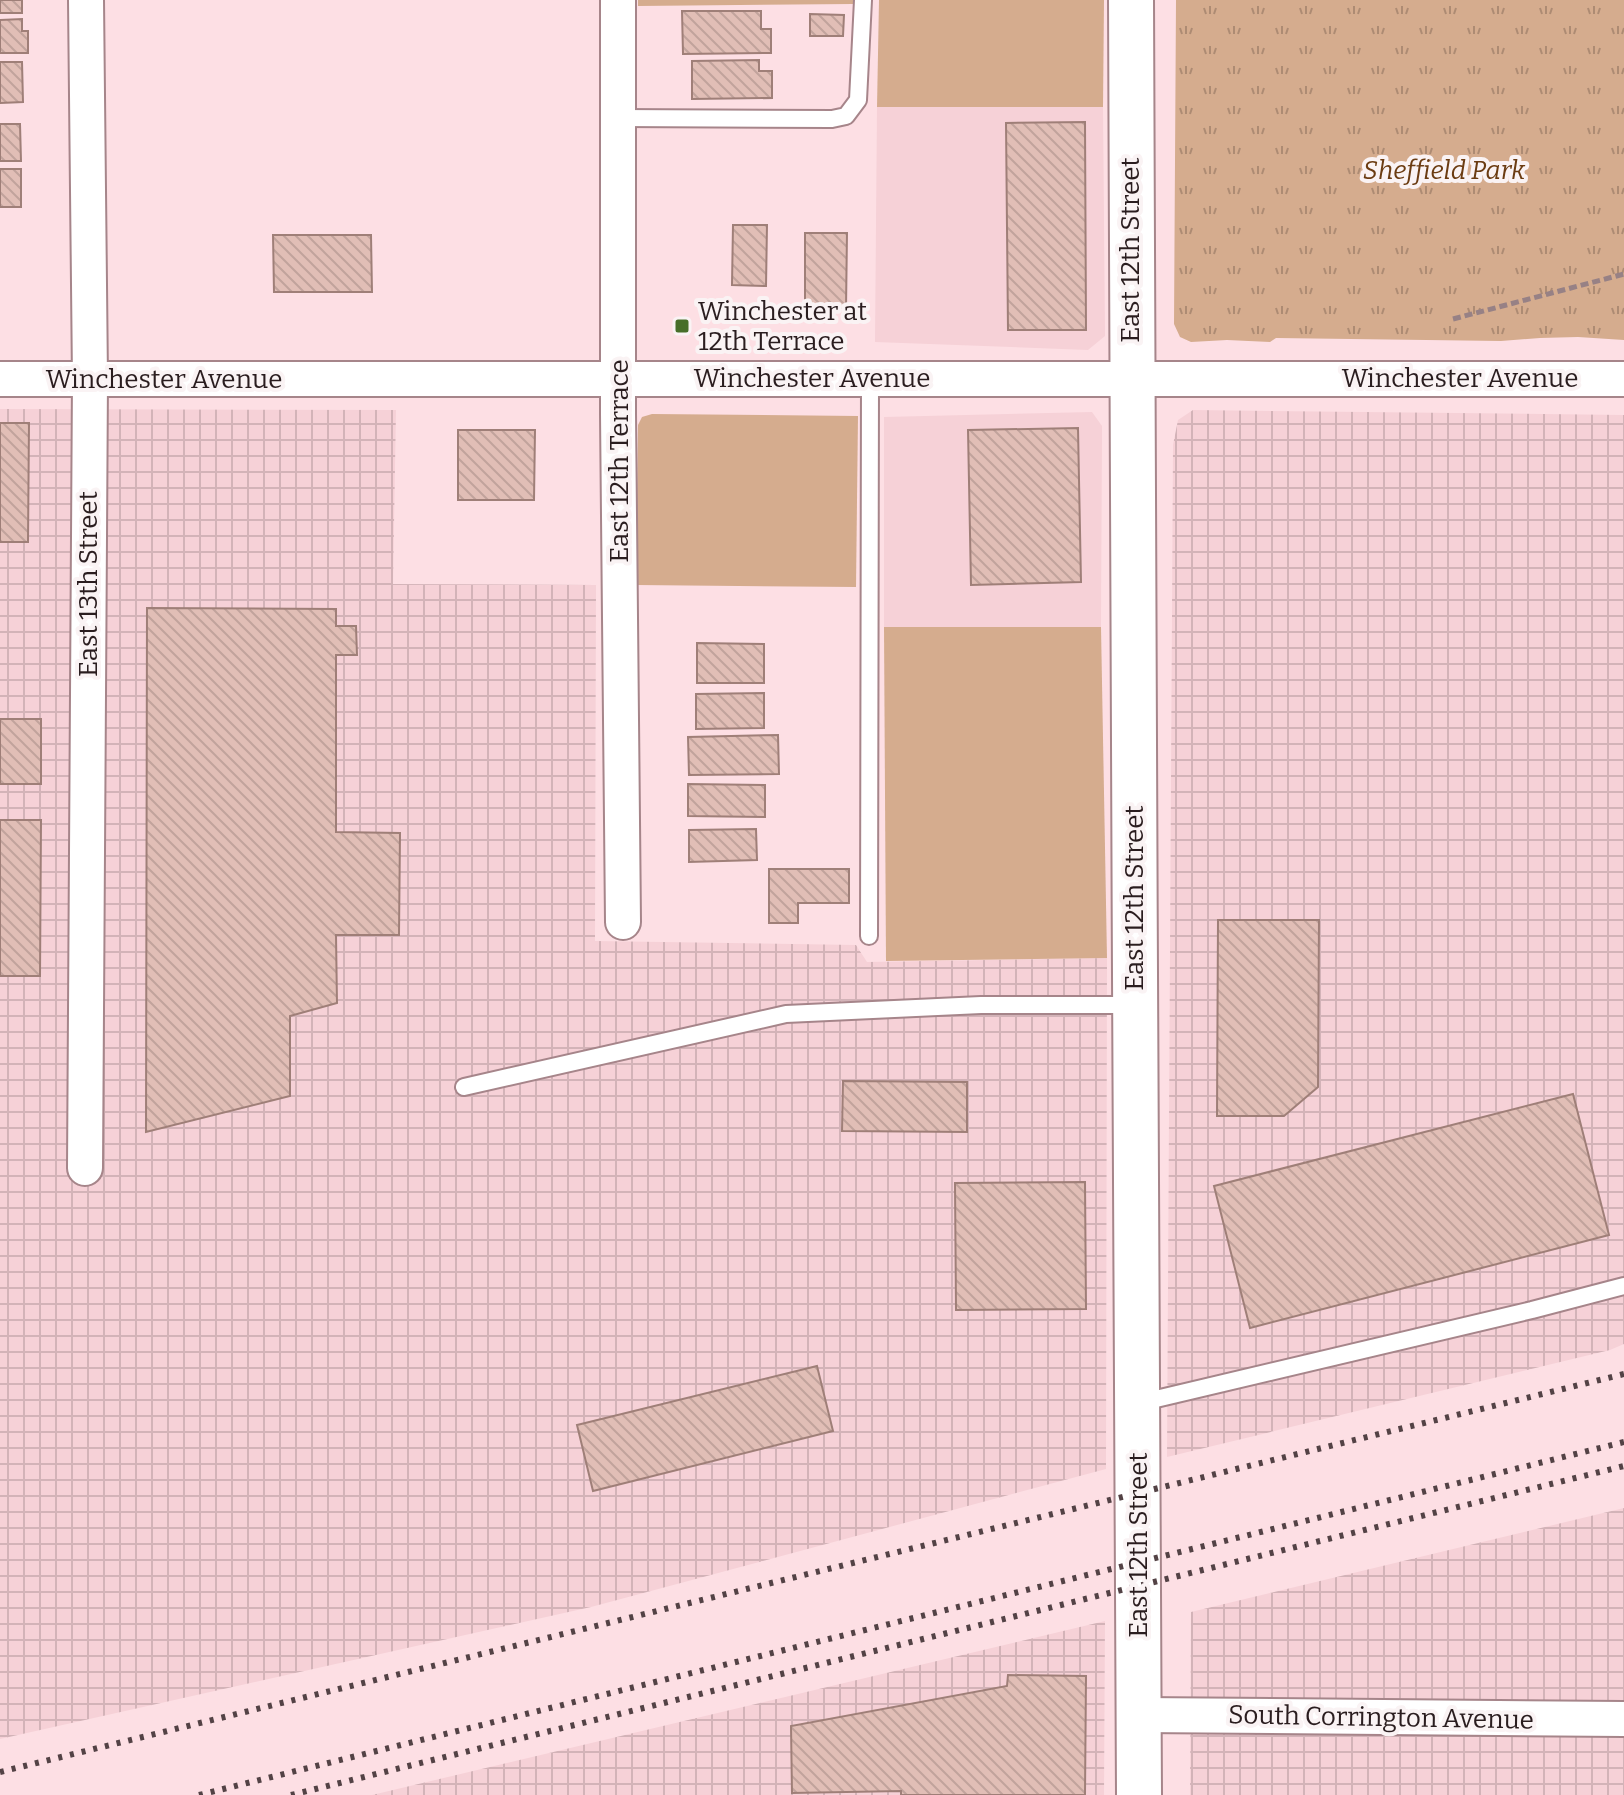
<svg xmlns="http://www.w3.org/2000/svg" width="1624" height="1795" viewBox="0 0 1624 1795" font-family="Bitter,serif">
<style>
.built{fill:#f6d1d7}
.industrial{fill:url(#industrial-grid)}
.grass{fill:#d5ac8e}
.park{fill:url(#park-tufts)}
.building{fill:url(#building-back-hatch);stroke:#9f7f78;stroke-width:2}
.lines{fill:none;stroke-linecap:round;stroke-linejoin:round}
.lane-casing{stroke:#a6858a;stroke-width:20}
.street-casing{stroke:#a6858a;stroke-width:38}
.secondary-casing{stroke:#a6858a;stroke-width:48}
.path{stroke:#978185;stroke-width:5;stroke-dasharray:8 4;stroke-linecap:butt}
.lane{stroke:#fff;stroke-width:16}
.street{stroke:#fff;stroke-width:34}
.secondary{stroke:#fff;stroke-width:44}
.rail{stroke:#534245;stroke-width:6;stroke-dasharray:4 8;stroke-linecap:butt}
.poi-dot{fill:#476e29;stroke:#faf3f4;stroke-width:3}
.labels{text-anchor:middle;stroke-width:8;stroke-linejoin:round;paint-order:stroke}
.park-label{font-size:26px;font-style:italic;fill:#6b3c12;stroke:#faf3f4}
.street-label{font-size:26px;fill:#2a1d1f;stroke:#faf3f4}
.poi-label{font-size:26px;fill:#2a1d1f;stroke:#faf3f4;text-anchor:start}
</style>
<defs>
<pattern id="industrial-grid" width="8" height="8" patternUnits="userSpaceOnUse" patternTransform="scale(2)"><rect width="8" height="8" fill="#f6d1d7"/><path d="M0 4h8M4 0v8" fill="none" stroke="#d3b3b8"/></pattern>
<pattern id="park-tufts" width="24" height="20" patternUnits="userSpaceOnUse" patternTransform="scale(2)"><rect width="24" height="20" fill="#d5ac8e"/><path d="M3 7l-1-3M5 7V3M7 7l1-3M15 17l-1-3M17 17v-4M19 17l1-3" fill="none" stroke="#ad8b73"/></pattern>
<pattern id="building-back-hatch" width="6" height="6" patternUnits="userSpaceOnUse" patternTransform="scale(2)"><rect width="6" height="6" fill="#e1beb6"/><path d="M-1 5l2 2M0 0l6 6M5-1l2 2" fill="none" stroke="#c1a39c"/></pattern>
</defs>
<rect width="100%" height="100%" fill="#fddfe4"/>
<g class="built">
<polygon points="877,107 1103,107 1105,336 1088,350 875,342"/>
<polygon points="1092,412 1102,426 1101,627 884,627 884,417"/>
</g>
<g class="industrial">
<polygon points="0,409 396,410 393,584 596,585 595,941 856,945 867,962 1107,958 1106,1469 591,1607 0,1739"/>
<polygon points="1193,410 1624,415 1624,1344 1610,1350 1167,1457 1173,445 1178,420"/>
<polygon points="1624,1508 1624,1795 1190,1795 1191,1612"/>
<polygon points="1105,1621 1104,1795 372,1795"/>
</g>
<g class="grass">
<polygon points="638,0 853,0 853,4 638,6"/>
<polygon points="879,0 1104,0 1103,107 877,107"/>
<polygon points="652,414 858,416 856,587 636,585 638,425 642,417"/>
<polygon points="884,627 1101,627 1107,958 886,961"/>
</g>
<polygon class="park" points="1176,0 1624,0 1624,340 1578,337 1540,338 1501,341 1276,338 1270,342 1227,340 1191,342 1180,337 1174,324"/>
<g class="building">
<rect x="0" y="0" width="22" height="13"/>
<polygon points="682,11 761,11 761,29 771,29 771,53 683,54"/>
<polygon points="810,14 844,15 843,36 810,36"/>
<polygon points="22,19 22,31 28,31 28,53 0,53 0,20"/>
<polygon points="759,60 759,71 772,71 772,98 692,99 692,61"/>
<polygon points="0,62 22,62 23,102 0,103"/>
<polygon points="1085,122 1086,330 1008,330 1006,123"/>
<polygon points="0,124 20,124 21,161 0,161"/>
<rect x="0" y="169" width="21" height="38"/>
<polygon points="733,225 767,225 766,286 732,285"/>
<polygon points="805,233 847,233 846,308 805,308"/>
<polygon points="273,235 371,235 372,292 274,292"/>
<polygon points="0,423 29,423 28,542 0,542"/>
<polygon points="1078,428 1081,582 971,585 968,430"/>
<polygon points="458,430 535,430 534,500 458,500"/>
<polygon points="147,608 336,609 336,626 356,626 357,655 336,655 336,832 400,833 399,935 336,935 337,1003 290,1016 290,1096 146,1132"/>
<polygon points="697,643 764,644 764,683 697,683"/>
<polygon points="764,693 764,728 696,729 696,694"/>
<rect x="0" y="719" width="41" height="65"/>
<polygon points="778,735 779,774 689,775 688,737"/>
<polygon points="688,784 765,785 765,817 688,816"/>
<polygon points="0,820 41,820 40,976 0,976"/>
<polygon points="756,829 757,860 689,862 689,830"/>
<polygon points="769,869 849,869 849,903 798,903 798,923 769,923"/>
<polygon points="1218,920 1319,920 1318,1087 1284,1116 1217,1116"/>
<polygon points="843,1081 967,1082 967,1132 842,1131"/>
<polygon points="1573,1094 1609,1235 1250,1328 1214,1186"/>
<polygon points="1085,1182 1086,1309 956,1310 955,1183"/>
<polygon points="817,1366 833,1431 593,1491 577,1425"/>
<polygon points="1008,1675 1086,1676 1085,1795 901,1795 901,1791 792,1793 791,1726 1007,1686"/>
</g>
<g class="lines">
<g class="lane-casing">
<g id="lane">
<polyline points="618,118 832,119 846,116 858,100 863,0"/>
<polyline points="869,936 870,379"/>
<polyline points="464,1087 786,1014 981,1005 1133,1005"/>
<polyline points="1139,1403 1532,1310 1624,1286"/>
</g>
</g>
<g class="street-casing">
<g id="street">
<polyline points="618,0 618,414 623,922"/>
<polyline points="0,379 1624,379"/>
<polyline points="85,1168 90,379 86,0"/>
<polyline points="1139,1715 1624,1719"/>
</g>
</g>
<g class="secondary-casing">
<path id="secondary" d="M1131,0C1130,598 1139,1197 1139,1795"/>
</g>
<polyline class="path" points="1453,319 1624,274"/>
<use href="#lane" class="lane"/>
<use href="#street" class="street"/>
<use href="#secondary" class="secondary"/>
<g class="rail">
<polyline points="0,1772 1624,1374"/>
<polyline points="199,1795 1624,1442"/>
<polyline points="291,1795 1624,1466"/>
</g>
</g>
<rect class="poi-dot" x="674" y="318" width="16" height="16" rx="4"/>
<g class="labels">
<g class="park-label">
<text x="1444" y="179">Sheffield Park</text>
</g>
<g class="street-label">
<text transform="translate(1130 250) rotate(-90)" y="9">East 12th Street</text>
<text x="812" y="387">Winchester Avenue</text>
<text x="1460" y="387">Winchester Avenue</text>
<text x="164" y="388">Winchester Avenue</text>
<text transform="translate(619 461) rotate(-90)" y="9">East 12th Terrace</text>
<text transform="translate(88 584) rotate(-90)" y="9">East 13th Street</text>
<text transform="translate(1134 898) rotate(-90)" y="9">East 12th Street</text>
<text transform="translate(1138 1545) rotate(-90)" y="9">East 12th Street</text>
<text transform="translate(1381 1717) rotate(1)" y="9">South Corrington Avenue</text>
</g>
<g class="poi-label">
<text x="698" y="320">Winchester at<tspan x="698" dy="30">12th Terrace</tspan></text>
</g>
</g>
</svg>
